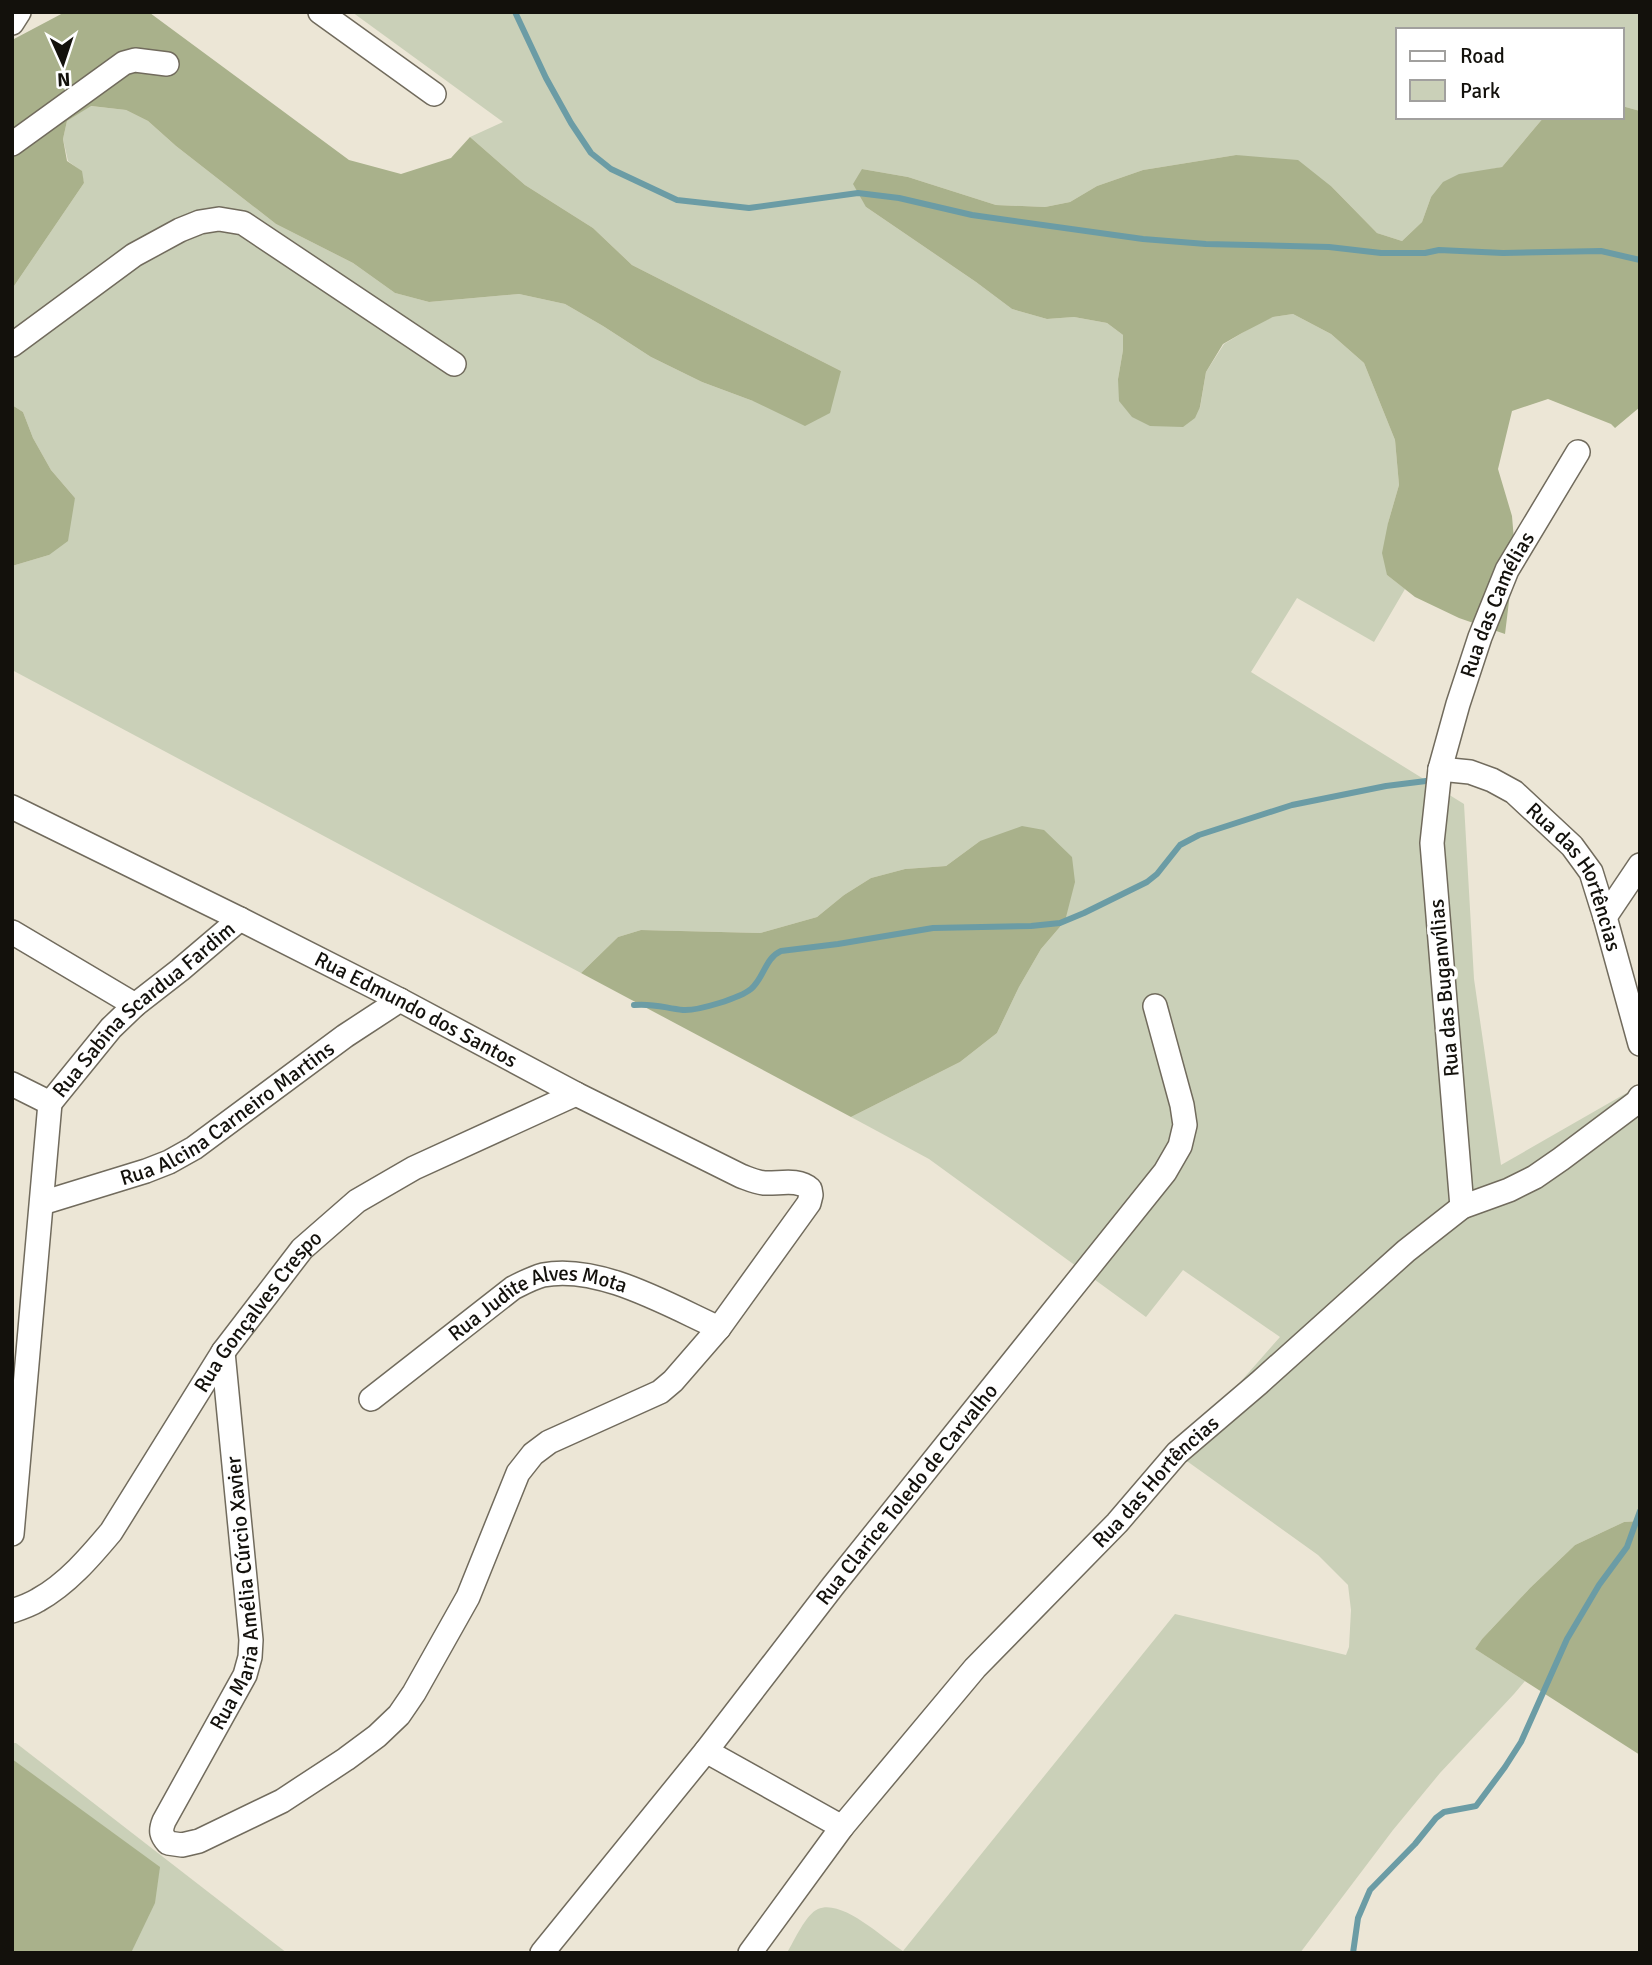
<svg xmlns="http://www.w3.org/2000/svg" width="1652" height="1965" viewBox="0 0 1652 1965" font-family="Signika,sans-serif">
<style>
.green{fill:#cad0b8}
.forest{fill:#a9b18b}
.lines{fill:none;stroke-linecap:round;stroke-linejoin:round}
.stream{stroke:#6b9ca5;stroke-width:6}
.minor-casing{stroke:#716b5d;stroke-width:26}
.minor{stroke:#fff;stroke-width:23}
.labels{text-anchor:middle;stroke-width:7;stroke-linejoin:round;paint-order:stroke}
.street-label{font-size:21px;fill:#13110c;stroke:#fff}
</style>
<rect width="100%" height="100%" fill="#ece6d6"/>
<g class="green">
<path d="M352,12H1640V111L1622,106V30H1398V117H1544L1502,167L1483,171L1431,197L1422,222L1402,241L1377,233L1332,187L1236,155L1143,170L1097,186L1070,202L1045,207L996,205L908,177L862,169L866,207L976,282L1012,309L1047,319L1074,317L1107,323L1123,335V350L1118,379L1200,408L1206,372L1224,344L1260,322L1273,317L1293,314L1331,334L1364,363L1395,440L1399,485L1388,523L1387,575L1405,589L1374,642L1297,598L1251,672L1464,804L1474,979L1501,1165L1637,1087L1640,1088V1521L1624,1522L1575,1545L1530,1588L1482,1639L1475,1649L1525,1681L1514,1694L1440,1773L1393,1830L1300,1953H787C794,1941 806,1914 818,1909C842,1898 884,1939 903,1951L1175,1614L1346,1655L1349,1647L1351,1610L1348,1585L1318,1555L1177,1454L1280,1337L1183,1270L1146,1317L929,1159L851,1117L960,1062L997,1033L1019,987L1041,949L1065,921L980,841L946,866L905,869L871,878L844,895L817,917L760,933L641,930L618,937L581,973L12,670V566L49,555L75,498L51,470L33,438L23,412L12,405V289L84,183L81,171L68,161L63,139L67,121L90,106L126,110L148,121L176,146L276,224L353,263L395,293L429,302L519,294L565,304L603,326L651,357L702,382L753,401L841,371L632,265L593,228L525,185L470,137L503,122Z"/>
<polygon points="12,1743 16,1743 287,1953 12,1953"/>
</g>
<g class="forest">
<polygon points="65,12 150,13 349,160 401,174 451,158 470,137 525,185 593,228 632,265 841,371 830,413 805,426 753,401 702,382 651,357 603,326 565,304 519,294 429,302 395,293 353,263 276,224 176,146 148,121 126,110 91,106 67,121 63,139 67,161 82,171 84,183 12,289 12,75 14,39"/>
<polygon points="1622,106 1640,111 1640,407 1615,428 1611,424 1548,399 1512,411 1498,469 1512,516 1515,552 1505,634 1459,618 1415,597 1387,575 1382,553 1388,523 1399,485 1395,440 1364,363 1331,334 1293,314 1273,317 1242,333 1223,344 1206,372 1200,407 1195,418 1183,427 1150,426 1132,417 1119,401 1118,379 1123,350 1123,335 1107,323 1074,317 1047,319 1012,309 976,282 866,207 853,184 862,169 908,177 996,205 1045,207 1070,202 1097,186 1143,170 1236,155 1298,160 1332,187 1377,233 1402,241 1422,222 1431,197 1443,182 1459,174 1502,167 1544,117 1622,117"/>
<polygon points="12,405 23,412 33,438 51,470 75,498 68,541 49,555 12,566"/>
<polygon points="1022,826 1044,830 1072,857 1075,882 1065,921 1041,949 1019,987 997,1033 960,1062 851,1117 581,973 618,937 641,930 760,933 817,917 844,895 871,878 905,869 946,866 980,841"/>
<polygon points="1640,1521 1640,1755 1475,1649 1482,1639 1530,1588 1575,1545 1624,1522"/>
<polygon points="12,1759 160,1867 155,1903 131,1953 12,1953"/>
</g>
<g class="lines">
<g class="stream">
<polyline points="515,12 546,78 571,123 591,153 611,169 677,200 749,208 858,193 899,198 972,215 1143,239 1206,244 1329,247 1381,253 1425,253 1439,250 1503,253 1601,251 1640,260"/>
<path d="M634,1005C653,1003 665,1008 683,1010C698,1011 740,998 751,989C764,978 765,958 781,951L838,944L933,928L1031,926L1060,923L1084,913L1147,882L1157,874L1180,845L1199,835L1292,805L1386,786L1426,781"/>
<polyline points="1353,1953 1358,1918 1370,1890 1415,1844 1436,1818 1444,1812 1476,1806 1505,1767 1521,1742 1567,1639 1599,1585 1627,1547 1640,1511"/>
</g>
<g class="minor-casing">
<g id="minor">
<polyline points="320,12 434,94"/>
<polyline points="12,23 19,12"/>
<polyline points="12,144 124,63 135,60 167,64"/>
<polyline points="12,345 134,255 180,230 200,222 219,219 243,223 454,364"/>
<path id="s1" d="M1440,769L1470,772L1492,780L1514,792L1572,846L1591,872L1605,917L1640,1044"/>
<path id="s2" d="M12,807L240,919L400,1000L576,1094L741,1176C749,1179 755,1182 764,1183C779,1184 798,1178 810,1189L811,1195L809,1203L719,1328L673,1381L660,1392L549,1442L533,1454L518,1473L468,1597L414,1693L399,1715L377,1736L346,1759L282,1801L199,1841L182,1845L168,1843C161,1835 160,1831 164,1821L245,1675L250,1657L251,1640L223,1352"/>
<polyline points="1605,917 1640,865"/>
<polyline points="12,932 135,1005"/>
<polyline points="12,1084 50,1103"/>
<path id="s3" d="M50,1103L111,1028L135,1005L180,970L240,919"/>
<path id="s4" d="M42,1203L146,1171L169,1162L194,1148L345,1036L400,1000"/>
<path id="s5" d="M1462,1207L1432,843L1440,769L1458,704L1480,637L1507,570L1578,452"/>
<path id="s6" d="M371,1399L513,1288C523,1283 532,1278 543,1275C599,1264 668,1305 719,1328"/>
<polyline points="12,1534 50,1103"/>
<path id="s7" d="M12,1611C21,1608 30,1605 38,1600C67,1584 90,1557 111,1532L223,1352L302,1249L357,1201L414,1168L576,1094"/>
<polyline points="706,1751 842,1827"/>
<path id="s8" d="M542,1953L706,1751L833,1586L1165,1172L1180,1146L1185,1125L1182,1105L1155,1006"/>
<path id="s9" d="M750,1953L842,1827L975,1668L1117,1523L1177,1453L1259,1383L1406,1251L1462,1207L1509,1190L1535,1177L1561,1159L1637,1102L1640,1097"/>
</g>
</g>
<use href="#minor" class="minor"/>
</g>
<g class="labels">
<g class="street-label">
<text dy="7" stroke="none"><textPath href="#s5" startOffset="614">Rua das Camélias</textPath></text>
<text dy="7" stroke="none"><textPath href="#s1" startOffset="186">Rua das Hortências</textPath></text>
<text transform="translate(1444 988) rotate(-95)" y="7">Rua das Buganvílias</text>
<text dy="7" stroke="none"><textPath href="#s2" startOffset="452">Rua Edmundo dos Santos</textPath></text>
<text dy="7" stroke="none"><textPath href="#s3" startOffset="133">Rua Sabina Scardua Fardim</textPath></text>
<text dy="7" stroke="none"><textPath href="#s4" startOffset="208">Rua Alcina Carneiro Martins</textPath></text>
<text dy="7" stroke="none"><textPath href="#s7" startOffset="394">Rua Gonçalves Crespo</textPath></text>
<text dy="7" stroke="none"><textPath href="#s6" startOffset="200">Rua Judite Alves Mota</textPath></text>
<text dy="7" stroke="none"><textPath href="#s9" startOffset="623">Rua das Hortências</textPath></text>
<text dy="7" stroke="none"><textPath href="#s8" startOffset="586">Rua Clarice Toledo de Carvalho</textPath></text>
<text dy="7" stroke="none"><textPath href="#s2" startOffset="2121">Rua Maria Amélia Cúrcio Xavier</textPath></text>
</g>
</g>
<rect width="1652" height="1965" fill="none" stroke="#13110c" stroke-width="28"/>
<rect x="1396" y="28" width="228" height="91" fill="#ffffff" stroke="#a1a09e" stroke-width="2"/>
<rect x="1410" y="51" width="35" height="10" fill="#ffffff" stroke="#a1a09e" stroke-width="2"/>
<text x="1460" y="63" font-size="21" fill="#13110c">Road</text>
<rect x="1410" y="80" width="35" height="21" fill="#cad0b8" stroke="#a1a09e" stroke-width="2"/>
<text x="1460" y="98" font-size="21" fill="#13110c">Park</text>
<g transform="translate(63 63) rotate(177)" stroke="#ffffff" stroke-width="5" paint-order="stroke">
<path d="M0-5L12 26L0 18L-12 26Z" fill="#13110c"/>
<text y="-10" font-size="19" font-weight="bold" text-anchor="middle" fill="#13110c">N</text>
</g>
</svg>
